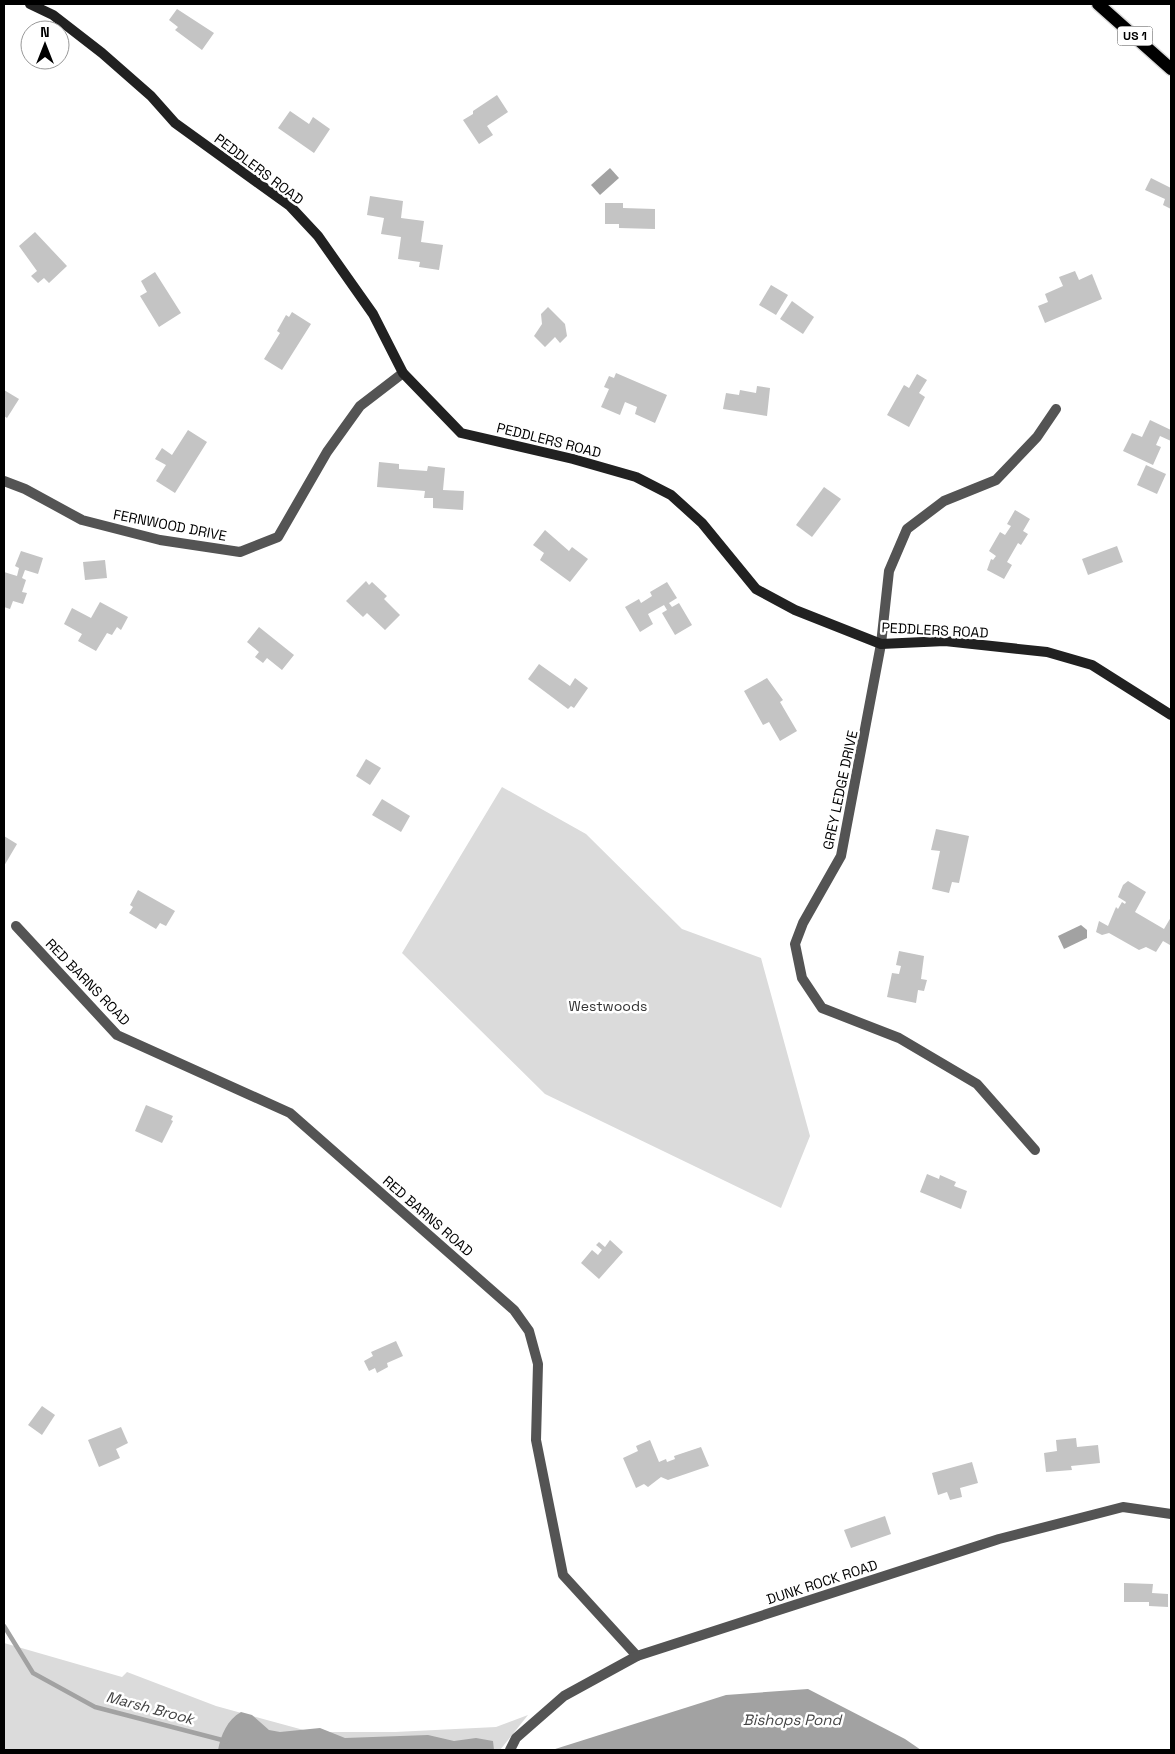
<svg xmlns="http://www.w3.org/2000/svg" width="1175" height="1754" viewBox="0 0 1175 1754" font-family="'Space Grotesk',sans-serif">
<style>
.green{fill:#dbdbdb}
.water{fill:#a2a2a2}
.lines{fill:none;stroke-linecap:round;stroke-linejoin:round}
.stream{stroke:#a2a2a2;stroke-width:4.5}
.building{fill:#c4c4c4}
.primary-casing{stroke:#dbdbdb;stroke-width:15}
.street{stroke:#545454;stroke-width:10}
.secondary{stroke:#212121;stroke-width:10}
.primary{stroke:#000;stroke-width:12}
.labels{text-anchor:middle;stroke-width:5;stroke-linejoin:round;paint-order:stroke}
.shield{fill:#fff;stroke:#4c4c4c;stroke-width:1}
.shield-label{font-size:12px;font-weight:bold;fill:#000}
.street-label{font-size:14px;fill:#000;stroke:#fff}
.park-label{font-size:14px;fill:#323232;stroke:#fff}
.water-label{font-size:15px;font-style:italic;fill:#434343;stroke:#fff}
</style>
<rect width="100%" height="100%" fill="#fff"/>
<g class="green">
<polygon points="502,787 586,834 682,929 761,958 810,1136 781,1208 545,1094 402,953"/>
<polygon points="4,1643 122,1677 127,1672 216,1706 311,1732 395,1732 496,1727 528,1715 500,1750 4,1750"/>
</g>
<g class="water">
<polygon points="610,168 619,178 600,195 591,185"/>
<polygon points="1081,925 1087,930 1087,938 1064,949 1058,936"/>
<polygon points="808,1689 905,1739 921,1750 552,1750 726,1695"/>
<path d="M241,1712L252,1715L269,1730L280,1732L320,1728L345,1738L428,1735L454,1741L476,1738L493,1741L494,1750H218C221,1735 227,1720 241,1712Z"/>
</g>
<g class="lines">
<polyline class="stream" points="4,1626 33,1673 95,1707 226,1741"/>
</g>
<g class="building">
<polygon points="177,9 214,33 202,50 175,30 178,27 169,20"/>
<polygon points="497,95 508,112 487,126 493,135 479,144 463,120 473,114 473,111"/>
<polygon points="290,111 309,124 313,117 330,129 314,153 278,128"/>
<polygon points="1151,178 1171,188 1171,209 1163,205 1165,199 1145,190"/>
<polygon points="370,196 403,201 401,218 424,221 421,242 443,245 439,270 419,267 420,262 398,259 401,237 381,234 384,218 367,215"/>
<polygon points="605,203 623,203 623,208 655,209 655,229 619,228 619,224 605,224"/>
<polygon points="35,232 67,266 49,283 44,278 38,283 31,276 37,271 19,246"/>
<polygon points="1075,271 1079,280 1092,274 1102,299 1045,323 1038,306 1048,302 1045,294 1063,286 1059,277"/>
<polygon points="155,272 181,313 159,327 140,296 147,292 141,281"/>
<polygon points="771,285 788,295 776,315 759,305"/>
<polygon points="792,301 814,317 803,334 780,319"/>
<polygon points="548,307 565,324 567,336 560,343 555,337 545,347 534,336 542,324 541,314"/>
<polygon points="292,312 311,324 282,370 264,359 280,333 277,331 286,315 289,317"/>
<polygon points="616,373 667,395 655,423 635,414 637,407 625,402 620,415 601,407 609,389 604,387 609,376 614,378"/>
<polygon points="917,374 927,380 919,393 925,397 909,427 887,415 904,385 909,388"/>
<polygon points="757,386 770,388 767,416 723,409 726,393 739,395 740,390 756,393"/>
<polygon points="4,390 19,399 7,418 4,416"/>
<polygon points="1150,420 1171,430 1171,441 1160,436 1156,445 1161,447 1153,465 1123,451 1132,433 1142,437"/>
<polygon points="188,430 207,442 175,493 156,481 166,465 155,459 162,448 172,455"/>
<polygon points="379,462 399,464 399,469 427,471 428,466 445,468 443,490 464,491 463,510 433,508 433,498 424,498 425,491 377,487"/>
<polygon points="1146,465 1166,474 1157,494 1137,485"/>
<polygon points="824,487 841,499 812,537 796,525"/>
<polygon points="1015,510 1030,519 1023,531 1028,534 1021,545 1018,543 1007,562 1012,565 1004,579 987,570 991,559 993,560 996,556 989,551 1000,532 1005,535 1011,526 1007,524"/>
<polygon points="545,530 569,551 572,547 588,559 570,582 540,560 544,553 533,545"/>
<polygon points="1117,546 1123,562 1088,575 1082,559"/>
<polygon points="21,551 43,558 38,574 25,570 22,578 26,580 22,592 27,593 23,604 13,601 10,609 4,607 4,572 17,576 19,568 15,566"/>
<polygon points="105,560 107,578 85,580 83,562"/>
<polygon points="366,581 369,585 372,582 387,596 384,599 400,615 385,630 367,613 363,617 346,601"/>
<polygon points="667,582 677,598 669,603 672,607 679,603 692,625 675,635 662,613 667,610 664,605 648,614 653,624 640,632 625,607 639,599 641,603 652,596 650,592"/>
<polygon points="100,602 128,617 121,630 117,627 112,635 107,633 96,651 78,641 82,634 64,624 72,608 91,618"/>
<polygon points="259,627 294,655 282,670 267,658 263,663 255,657 259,652 247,642"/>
<polygon points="539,664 570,686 575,678 588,688 574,708 571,706 568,709 528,679"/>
<polygon points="767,678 783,700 780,702 797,731 780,741 769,722 763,725 744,691"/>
<polygon points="366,759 381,768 370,785 356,776"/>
<polygon points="382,799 410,816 401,832 372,815"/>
<polygon points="936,829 969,836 959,883 952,882 949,893 932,889 940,851 931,850"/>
<polygon points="4,836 17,844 4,866"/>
<polygon points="1128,881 1146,892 1135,912 1164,929 1171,917 1170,945 1163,941 1156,952 1146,947 1139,950 1109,933 1102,935 1096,932 1099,921 1108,926 1116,907 1118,909 1122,902 1125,904 1126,902 1118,897 1123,885"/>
<polygon points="138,890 175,911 166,926 160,923 156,929 129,913 133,907 130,905"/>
<polygon points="899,951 924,956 921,979 927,980 924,991 918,990 916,1003 887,997 892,973 899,974 901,966 896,965"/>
<polygon points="146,1105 173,1116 171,1120 173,1121 162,1143 135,1131"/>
<polygon points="927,1174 939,1179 940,1175 956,1182 954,1186 967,1191 961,1209 920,1192"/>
<polygon points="610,1240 623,1252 599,1279 581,1263 592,1250 598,1255 602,1250 596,1245 599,1242 605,1247"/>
<polygon points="396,1341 403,1356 387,1363 388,1367 377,1373 375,1368 369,1371 364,1361 373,1356 371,1352"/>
<polygon points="42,1406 55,1415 42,1435 28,1425"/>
<polygon points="121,1427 128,1443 116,1449 120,1458 99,1467 88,1440"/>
<polygon points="1076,1438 1077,1447 1098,1445 1100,1463 1071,1466 1072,1470 1046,1472 1044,1453 1057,1451 1056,1440"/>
<polygon points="650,1440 659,1462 666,1459 667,1462 675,1459 674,1456 701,1447 709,1466 668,1480 661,1477 648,1487 644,1484 636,1488 623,1458 638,1451 636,1446"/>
<polygon points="972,1462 978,1483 960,1488 962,1497 950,1500 947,1492 938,1495 932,1473"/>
<polygon points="885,1516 891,1534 851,1548 844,1530"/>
<polygon points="1124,1583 1153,1584 1152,1593 1168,1594 1168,1607 1149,1606 1149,1602 1124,1602"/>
</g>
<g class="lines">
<g class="primary-casing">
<polyline id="primary" points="1098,4 1171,69"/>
</g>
<g class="street">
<polyline points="4,481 25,489 82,520 160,540 240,552 278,537 327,452 360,406 403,373"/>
<polyline points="16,926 117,1035 290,1113 514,1310 529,1331 538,1364 536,1440 563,1575 637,1656"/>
<polyline points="1035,1150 977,1084 899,1038 822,1008 802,978 795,944 803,923 841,856 881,644 889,571 907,529 944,501 996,480 1037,437 1056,409"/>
<polyline points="510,1750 516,1738 564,1696 637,1656 999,1539 1123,1507 1171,1514"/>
</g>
<polyline class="secondary" points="30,4 53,15 102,53 151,96 175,123 290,206 318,236 373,314 403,373 461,433 573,459 636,477 671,495 702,523 756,589 795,610 881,644 945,641 1047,652 1092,665 1171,715"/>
<use href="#primary" class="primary"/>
</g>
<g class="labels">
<rect class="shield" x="1117.5" y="26.5" width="35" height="19" rx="4"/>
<g class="shield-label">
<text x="1135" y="40">US 1</text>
</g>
<g class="street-label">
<text transform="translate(259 169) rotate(37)" y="5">PEDDLERS ROAD</text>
<text transform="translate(549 440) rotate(14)" y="5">PEDDLERS ROAD</text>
<text transform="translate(170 525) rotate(11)" y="5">FERNWOOD DRIVE</text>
<text transform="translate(935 630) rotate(3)" y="5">PEDDLERS ROAD</text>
<text transform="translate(840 790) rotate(-78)" y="5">GREY LEDGE DRIVE</text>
<text transform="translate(88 982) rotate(46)" y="5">RED BARNS ROAD</text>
<text transform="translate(428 1216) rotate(41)" y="5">RED BARNS ROAD</text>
<text transform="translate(822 1582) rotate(-18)" y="5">DUNK ROCK ROAD</text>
</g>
<g class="park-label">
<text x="608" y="1011">Westwoods</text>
</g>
<g class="water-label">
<text transform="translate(150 1708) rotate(15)" y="5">Marsh Brook</text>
<text x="792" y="1725">Bishops Pond</text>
</g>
</g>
<rect width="1175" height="1754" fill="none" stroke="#000000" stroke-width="10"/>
<g transform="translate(45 45)"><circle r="24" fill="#ffffff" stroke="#999999"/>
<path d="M0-4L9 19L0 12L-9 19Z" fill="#000000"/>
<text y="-8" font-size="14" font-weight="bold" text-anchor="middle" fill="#000000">N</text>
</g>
</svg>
